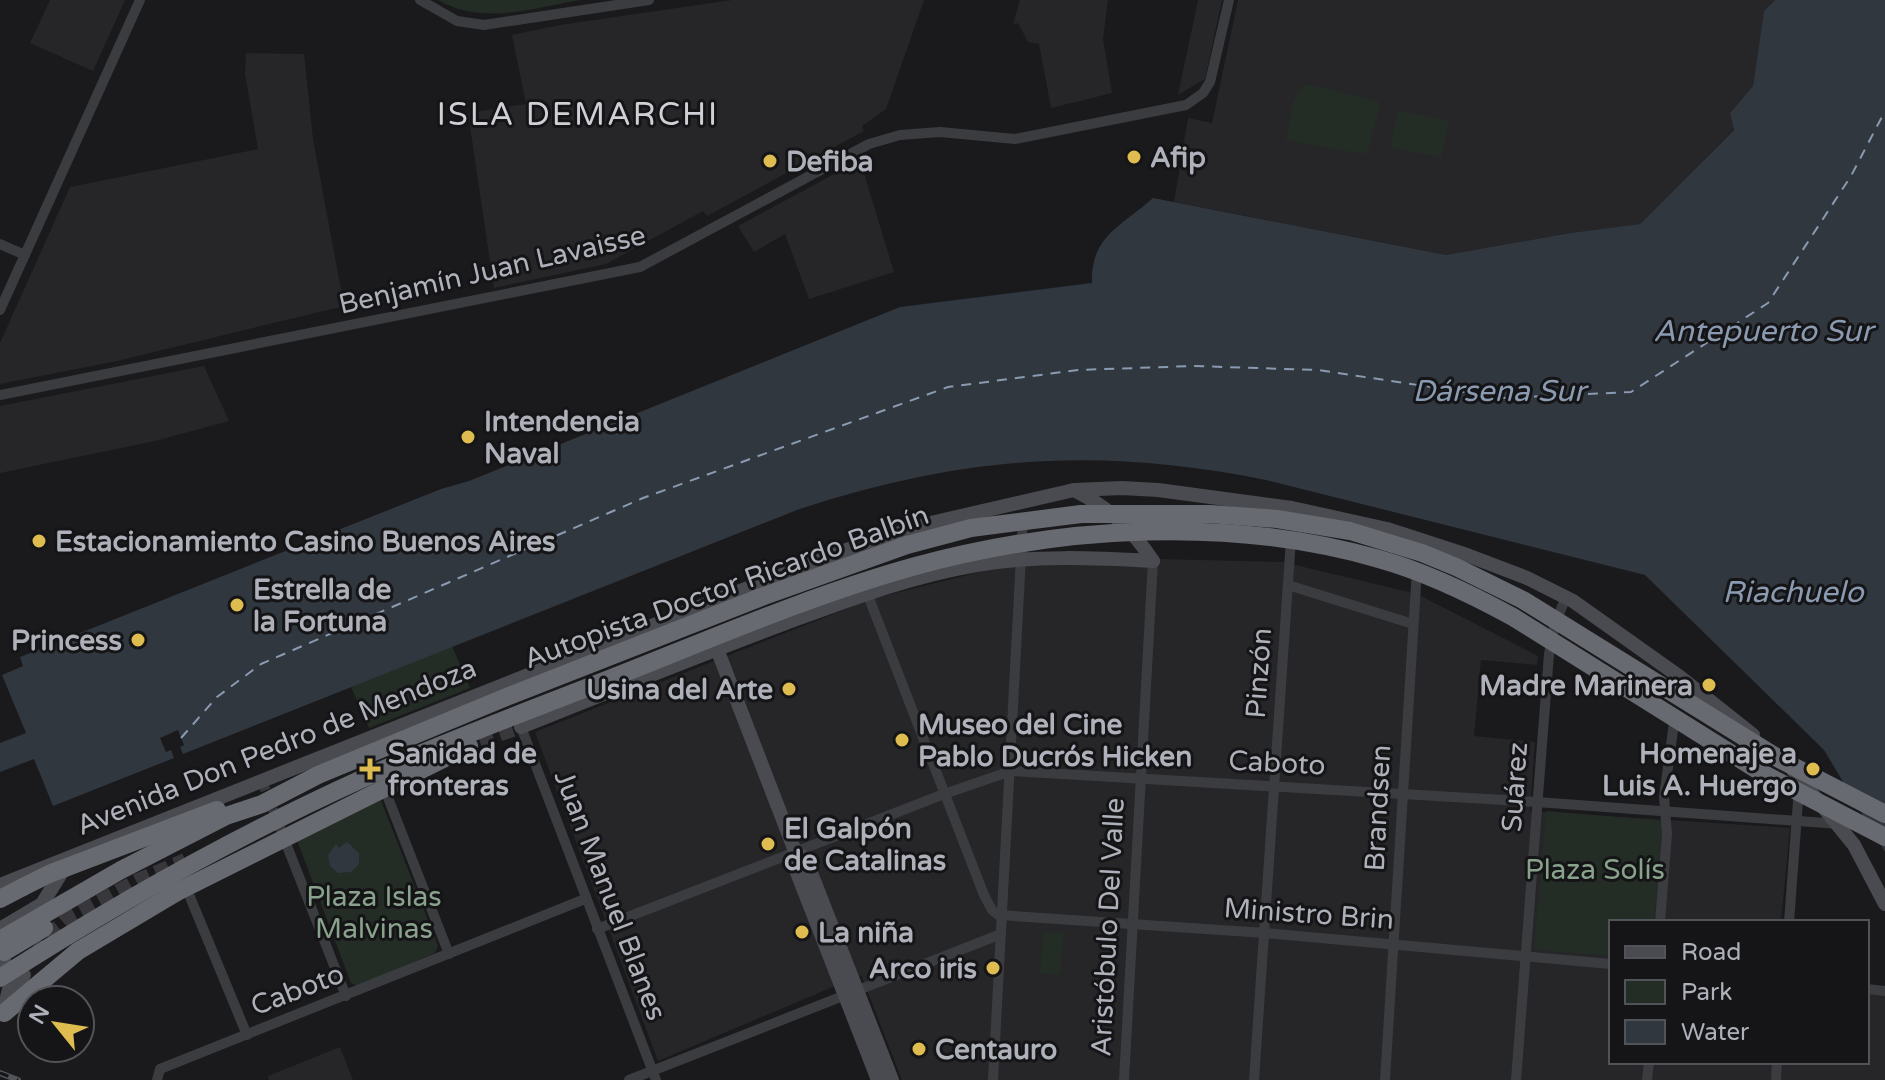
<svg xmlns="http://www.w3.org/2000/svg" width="1885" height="1080" viewBox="0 0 1885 1080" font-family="'Varela Round',sans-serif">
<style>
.built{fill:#262629}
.green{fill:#242c26}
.water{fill:#31373f}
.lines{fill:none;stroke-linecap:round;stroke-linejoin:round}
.ferry{stroke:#8a9ab0;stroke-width:2;stroke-dasharray:10 8;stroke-linecap:butt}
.minor-tunnel{stroke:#38383c;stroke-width:10;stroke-dasharray:10 5;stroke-linecap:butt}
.secondary-tunnel{stroke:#38383c;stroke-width:14;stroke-dasharray:14 7;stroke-linecap:butt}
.minor{stroke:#3b3c40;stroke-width:10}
.secondary{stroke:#4a4b50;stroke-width:14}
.motorway{stroke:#686a71;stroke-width:18}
.rail-casing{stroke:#535459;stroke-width:6}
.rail{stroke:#151517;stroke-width:3;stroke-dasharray:9;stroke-linecap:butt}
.motorway-bridge{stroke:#686a71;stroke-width:18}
.poi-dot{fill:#debc50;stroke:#151517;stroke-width:3}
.labels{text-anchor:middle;stroke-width:6;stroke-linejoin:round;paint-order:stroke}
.poi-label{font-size:28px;font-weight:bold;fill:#aeb1ba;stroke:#151517;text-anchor:start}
.street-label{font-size:28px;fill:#aeb1ba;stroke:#151517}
.park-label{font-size:28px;fill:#88a28c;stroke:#151517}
.water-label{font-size:30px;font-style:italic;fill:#8a9ab0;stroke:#151517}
.quarter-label{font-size:32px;letter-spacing:2px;fill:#cfd0d6;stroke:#151517}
</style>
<rect width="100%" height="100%" fill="#1a1a1c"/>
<g class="built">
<polygon points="50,0 125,0 93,71 30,43"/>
<polygon points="732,0 924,0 886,109 862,126 864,131 707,216 703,211 606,264 494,288 468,113 526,104 512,35 560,25"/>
<polygon points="1020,0 1108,0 1103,39 1112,93 1051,108 1039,44 1028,42 1018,23 1013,25"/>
<polygon points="1198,0 1222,0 1205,79 1178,95"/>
<polygon points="1238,0 1775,0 1764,11 1753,86 1730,113 1734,129 1640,224 1570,233 1446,255 1174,202 1188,118 1212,123"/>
<polygon points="246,53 304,54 313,139 344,306 117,361 0,384 0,343 70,187 258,149 245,74"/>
<polygon points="860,160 894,272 809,299 785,234 754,252 738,226"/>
<polygon points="204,366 229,421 155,441 0,473 0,406"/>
<polygon points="1158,559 1283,562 1417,594 1538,656 1537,665 1481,660 1474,736 1535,742 1530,811 1790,828 1781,922 1611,922 1611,1062 1867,1062 1867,994 1885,995 1885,1080 902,1080 861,975 658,1061 535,732 871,599 1016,563"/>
<polygon points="340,1047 353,1080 269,1080 268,1076"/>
</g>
<g class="green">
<path d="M438,0H581C532,8 482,26 438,0Z"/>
<path d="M1307,84L1377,101L1380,105L1368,151L1363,154L1286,140C1290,122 1289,94 1307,84Z"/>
<polygon points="1398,110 1449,121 1441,158 1390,147"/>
<polygon points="452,646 470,688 369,728 351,687"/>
<polygon points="378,793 438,946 435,953 358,986 351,983 295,835"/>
<polygon points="1546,811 1663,821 1654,922 1611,922 1611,956 1534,950"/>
<polygon points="1043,931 1064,933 1060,975 1040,973"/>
</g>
<g class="water">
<path d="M1775,0H1885V852L1824,750L1645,575L1266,480C1096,446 962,456 797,510L183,754L180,747L184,745L178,730L160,738L166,752L171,750L174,758L53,806L34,759L0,772V743L26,733L2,675L23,666L20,657L441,489L469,481L900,307L1092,283C1090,236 1123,225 1153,198L1446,255L1570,233L1640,224L1734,130L1730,113L1753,86L1764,11Z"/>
<polygon points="347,842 359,853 359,864 351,872 338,873 330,866 328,855 336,844 339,848"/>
</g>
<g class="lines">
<polyline class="ferry" points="181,738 217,697 261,664 643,498 948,387 1078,370 1194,366 1318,370 1505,398 1631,392 1768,303 1851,176 1885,111"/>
<polyline class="minor-tunnel" points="262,781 286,843"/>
<g class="secondary-tunnel">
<polyline points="460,748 521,727"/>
<polyline points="36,954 52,932 67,919 138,880 185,860"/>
</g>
<g class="minor">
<polyline points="420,0 457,21 484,25 649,0"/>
<polyline points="0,244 25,255"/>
<polyline points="0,310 140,0"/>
<polyline points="0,395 640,267 869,144 900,135 940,132 1015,139 1186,105 1203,93 1210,82 1229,0"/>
<polyline points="1288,585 1413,624"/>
<polyline points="867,593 984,895 992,910 998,915 1265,933 1611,964"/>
<polyline points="521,727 656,1080"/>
<polyline points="383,785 449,954"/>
<polyline points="287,846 346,996"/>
<polyline points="190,897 247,1035"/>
<polyline points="1660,922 1667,834 1664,797 1675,715"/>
<polyline points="1789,922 1799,788"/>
<polyline points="597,929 944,794 1011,771 1537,802 1839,824"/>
<polyline points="1867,989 1885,991"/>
<polyline points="157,1080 160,1069 585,899"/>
<polyline points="629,1080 1001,934"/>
<polyline points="993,1080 1023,519"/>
<polyline points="1124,1080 1153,561"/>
<polyline points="1254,1080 1291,539"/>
<polyline points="1385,1080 1417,569"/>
<polyline points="1516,1080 1549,654 1555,624 1566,597"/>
<polyline points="1647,1080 1649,1062"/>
<polyline points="1776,1080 1777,1062"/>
</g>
<g class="secondary">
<path d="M1074,490C1108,507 1132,529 1153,561"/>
<polyline points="717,649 795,851 794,865 878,1080"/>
<path d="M521,727C609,692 697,656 786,623C849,600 911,576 977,565C1032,555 1097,558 1153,561"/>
<polyline points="1793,770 1854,845 1885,904"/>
<polyline points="795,851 806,860 892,1080"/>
<polyline points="0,885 699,607 849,549 935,522 1074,490 1122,488 1158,490 1292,508 1387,529 1467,555 1527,578 1573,601 1680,677 1753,735"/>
<polyline points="0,929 42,904 65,867"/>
<polyline points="12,999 24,975"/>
<polyline points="3,1014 10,985 6,964"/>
</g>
<g class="motorway">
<polyline points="0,899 23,887"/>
<polyline points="4,1013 78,951 177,892"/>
</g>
<g class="rail-casing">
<polyline id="rail" points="0,1073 18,1080"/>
</g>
<use href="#rail" class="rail"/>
<g class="motorway-bridge">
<polyline points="23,887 49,874 217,810"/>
<polyline points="177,892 469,746"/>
<polyline points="0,940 121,870 226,816 262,804 318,775 504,698 764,596 907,545 971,528 1081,514 1210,514 1277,519 1350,531 1422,553 1456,567 1523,600 1781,760 1885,814"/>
<polyline points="4,952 44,928"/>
<path d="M0,978C117,903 238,835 364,778C441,743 520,714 599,683C702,643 805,597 912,567C1061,526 1229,516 1379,559C1426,572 1471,594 1513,617L1764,774L1885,837"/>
</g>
</g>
<g class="poi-dot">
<circle cx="1134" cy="157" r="8"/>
<circle cx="770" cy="161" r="8"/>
<circle cx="468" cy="437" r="8"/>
<circle cx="39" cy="541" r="8"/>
<circle cx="237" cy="605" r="8"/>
<circle cx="138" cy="640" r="8"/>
<circle cx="1709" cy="685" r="8"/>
<circle cx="789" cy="689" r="8"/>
<circle cx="902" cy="740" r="8"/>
<path d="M366 757h8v8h8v8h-8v8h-8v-8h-8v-8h8z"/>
<circle cx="1813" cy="769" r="8"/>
<circle cx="768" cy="844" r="8"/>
<circle cx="802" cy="932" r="8"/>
<circle cx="993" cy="968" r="8"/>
<circle cx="919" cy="1049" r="8"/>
</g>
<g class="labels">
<g class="poi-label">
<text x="1150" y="167">Afip</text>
<text x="786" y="171">Defiba</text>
<text x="484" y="431">Intendencia<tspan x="484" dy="32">Naval</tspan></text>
<text x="55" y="551">Estacionamiento Casino Buenos Aires</text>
<text x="253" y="599">Estrella de<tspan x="253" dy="32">la Fortuna</tspan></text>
<text x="122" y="650" text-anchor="end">Princess</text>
<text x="1693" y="695" text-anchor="end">Madre Marinera</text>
<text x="773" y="699" text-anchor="end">Usina del Arte</text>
<text x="918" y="734">Museo del Cine<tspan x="918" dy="32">Pablo Ducrós Hicken</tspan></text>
<text x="388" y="763">Sanidad de<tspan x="388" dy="32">fronteras</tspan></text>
<text x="1797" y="763" text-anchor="end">Homenaje a<tspan x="1797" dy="32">Luis A. Huergo</tspan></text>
<text x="784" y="838">El Galpón<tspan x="784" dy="32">de Catalinas</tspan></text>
<text x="818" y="942">La niña</text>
<text x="977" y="978" text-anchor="end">Arco iris</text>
<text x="935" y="1059">Centauro</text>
</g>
<g class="street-label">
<text transform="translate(492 269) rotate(-13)" y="10">Benjamín Juan Lavaisse</text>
<text transform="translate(726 586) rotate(-20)" y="10">Autopista Doctor Ricardo Balbín</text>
<text transform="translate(1258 673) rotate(-86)" y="10">Pinzón</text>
<text transform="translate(276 746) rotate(-22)" y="10">Avenida Don Pedro de Mendoza</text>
<text transform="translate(1277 762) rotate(3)" y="10">Caboto</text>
<text transform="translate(1514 787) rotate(-86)" y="10">Suárez</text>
<text transform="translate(1377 808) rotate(-87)" y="10">Brandsen</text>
<text transform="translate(611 895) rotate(69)" y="10">Juan Manuel Blanes</text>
<text transform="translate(1309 913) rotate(4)" y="10">Ministro Brin</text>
<text transform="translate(1107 927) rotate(-87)" y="10">Aristóbulo Del Valle</text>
<text transform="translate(297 989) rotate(-21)" y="10">Caboto</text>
</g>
<g class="park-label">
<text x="1595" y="879">Plaza Solís</text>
<text x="374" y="906">Plaza Islas<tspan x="374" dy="32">Malvinas</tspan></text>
</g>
<g class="water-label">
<text x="1763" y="341">Antepuerto Sur</text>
<text x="1499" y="401">Dársena Sur</text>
<text x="1793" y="602">Riachuelo</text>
</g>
<g class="quarter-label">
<text x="578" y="125">ISLA DEMARCHI</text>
</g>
</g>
<rect x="1609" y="920" width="260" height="144" fill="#151517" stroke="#525358" stroke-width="2"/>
<rect x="1625" y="946" width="40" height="12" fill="#4a4b50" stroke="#525358" stroke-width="2"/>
<text x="1681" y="960" font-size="24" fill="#aeb1ba">Road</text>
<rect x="1625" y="980" width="40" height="24" fill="#242c26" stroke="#525358" stroke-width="2"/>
<text x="1681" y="1000" font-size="24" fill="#aeb1ba">Park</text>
<rect x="1625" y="1020" width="40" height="24" fill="#31373f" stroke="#525358" stroke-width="2"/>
<text x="1681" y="1040" font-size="24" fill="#aeb1ba">Water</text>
<g transform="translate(56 1024) rotate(300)"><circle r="38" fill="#151517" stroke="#525358" stroke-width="2"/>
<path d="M0-6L14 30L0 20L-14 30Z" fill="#debc50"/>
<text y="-12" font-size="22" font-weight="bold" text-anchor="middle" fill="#aeb1ba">N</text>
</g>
</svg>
